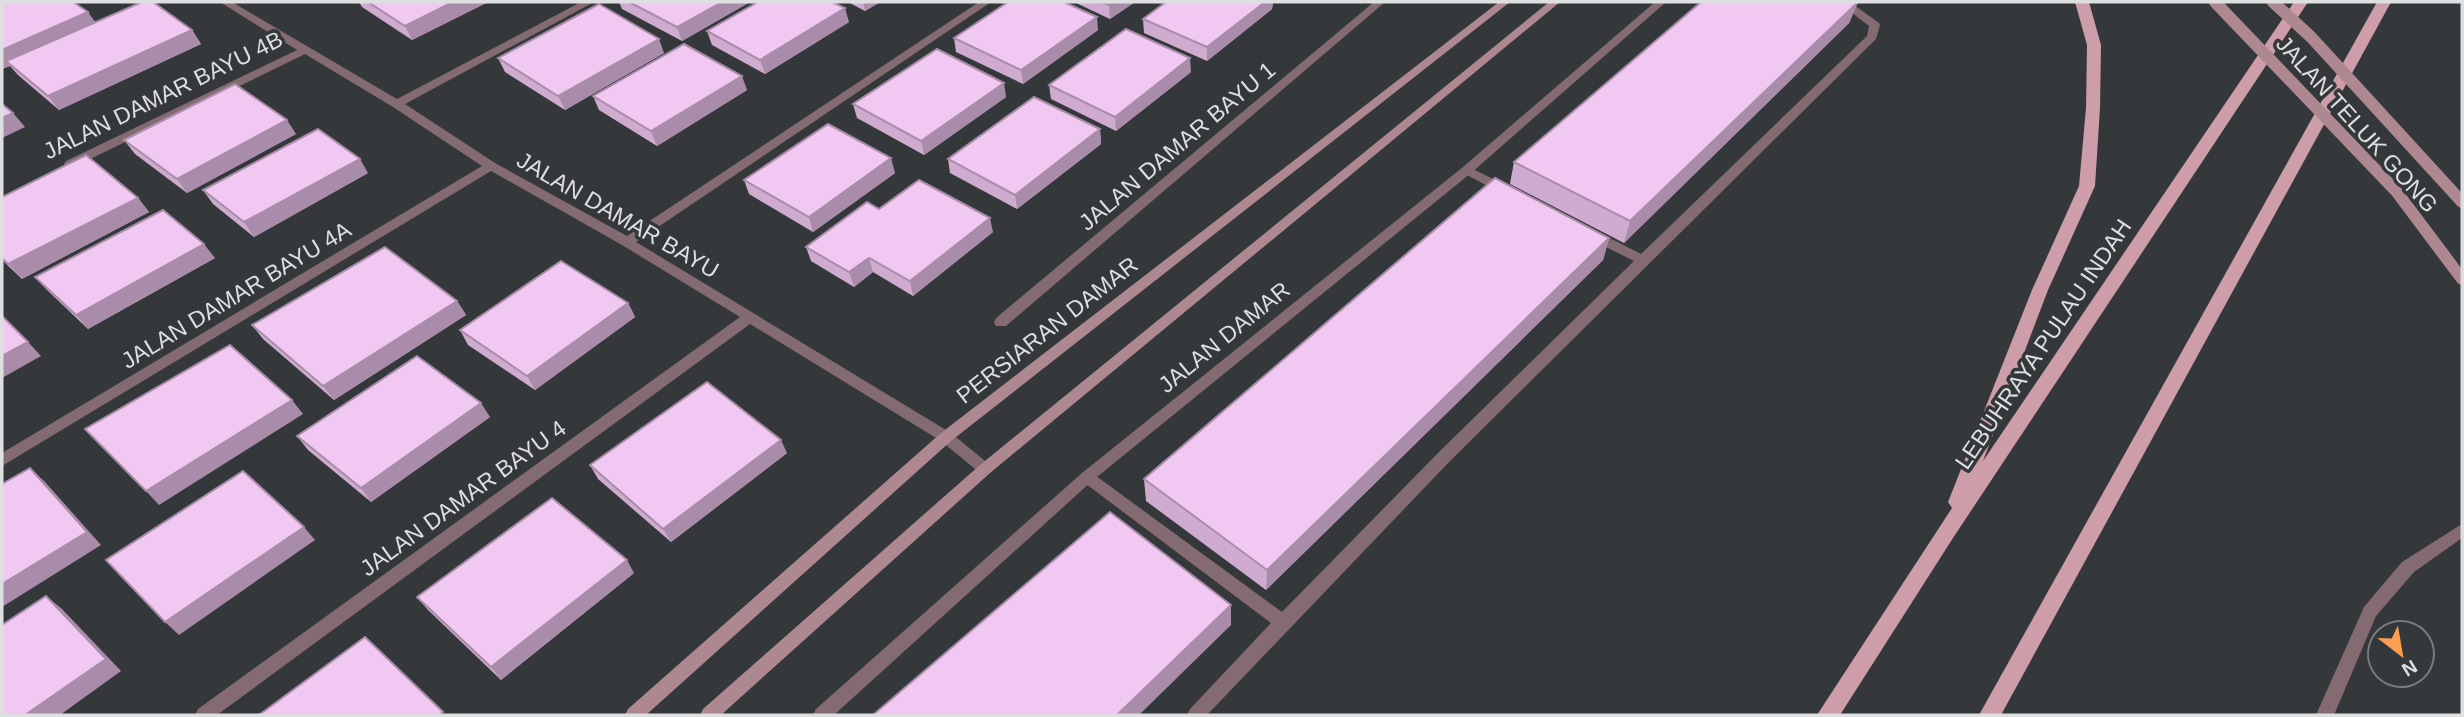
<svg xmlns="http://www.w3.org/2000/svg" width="2464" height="717" viewBox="0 0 2464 717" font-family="Helvetica,sans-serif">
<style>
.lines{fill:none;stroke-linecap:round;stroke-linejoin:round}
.lane{fill:#846b71;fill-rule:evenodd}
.street{fill:#846b71;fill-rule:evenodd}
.secondary{fill:#ae8891;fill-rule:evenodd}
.primary{fill:#ce9daa;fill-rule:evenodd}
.secondary-bridge{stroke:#ae8891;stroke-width:12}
.wall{fill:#cfaccf}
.shaded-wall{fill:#a98ca9}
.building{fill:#f1c8f1;stroke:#a98ca9;stroke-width:2}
.labels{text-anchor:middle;stroke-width:7;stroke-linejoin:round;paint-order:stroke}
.street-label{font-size:23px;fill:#dddfe0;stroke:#35383b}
</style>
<rect width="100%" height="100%" fill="#35383b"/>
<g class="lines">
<g class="lane">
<polygon points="1838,2 1850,2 1879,23 1880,25 1876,39 1450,461 1207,715 1187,715 1190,709 1271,623 1082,481 1079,477 1082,473 1087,471 1092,473 1282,612 1439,452 1634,261 1586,237 1585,234 1586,231 1596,231 1641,254 1867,36 1869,26"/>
<polygon points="1467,166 1511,188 1513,191 1511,194 1503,194 1463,173 1461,170"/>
<polygon points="2462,524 2462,538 2414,572 2376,616 2334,715 2316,715 2364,607 2402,562"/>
</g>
<g class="street">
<polygon points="220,2 232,2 397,99 581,2 594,2 405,104 495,163 627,236 979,2 991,2 636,242 951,433 990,465 993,469 990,473 985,475 980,473 941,441 750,324 217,715 195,715 198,709 740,317 622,245 491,171 2,466 2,453 482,166 393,107 305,54 74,167 66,167 64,164 66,161 297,50"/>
<polygon points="1374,2 1385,2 1006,326 996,326 994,322 996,318"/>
<polygon points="1655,2 1666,2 1471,173 1092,481 834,715 813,715 816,709 1082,473 1463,167"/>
</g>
<g class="secondary">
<polygon points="1499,2 1510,2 951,441 646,715 625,715 628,709 941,433"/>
<polygon points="1549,2 1560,2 990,473 721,715 700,715 703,709 980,465"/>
</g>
<g class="primary">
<polygon points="2075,2 2089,2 2101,45 2100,108 2095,186 2048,290 1983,461 2294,2 2308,2 1953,538 1840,715 1817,715 1952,508 1948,502 2032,290 2079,186 2086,108 2087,45"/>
<polygon points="2377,2 2391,2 2001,715 1979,715"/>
</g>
<g class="secondary-bridge">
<polyline points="2215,2 2396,191 2462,279"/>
<polyline points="2273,2 2311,37 2462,202"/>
</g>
</g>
<g class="wall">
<polygon points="2,2 95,22 192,30 201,44 59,110 18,75 10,66 2,69"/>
<polygon points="359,2 488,2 412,40 362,7"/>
<polygon points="619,2 750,2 682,41 622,9"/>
<polygon points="848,2 880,2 865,11"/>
<polygon points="1074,2 1135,2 1110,19"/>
<polygon points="1166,2 1273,2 1272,9 1207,61 1144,33 1143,19"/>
<polygon points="1858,2 1849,23 1624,243 1510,184 1514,162"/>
<polygon points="849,22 765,74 712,45 707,31"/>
<polygon points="1098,30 1023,84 956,52 954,38"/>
<polygon points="664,53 565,110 505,72 498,58"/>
<polygon points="1191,72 1116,131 1051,99 1049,85"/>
<polygon points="747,90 657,146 599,110 593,96"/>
<polygon points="1006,97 924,155 857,118 853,104"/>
<polygon points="1100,129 1101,144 1017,209 950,173 948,159"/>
<polygon points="296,134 187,193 135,154 124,140"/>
<polygon points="368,173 254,237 213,204 203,190"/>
<polygon points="895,173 813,232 749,194 744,180"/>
<polygon points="2,197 138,198 149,212 22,279 2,260"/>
<polygon points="879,209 993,232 913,296 873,272 854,287 811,261 806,247"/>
<polygon points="1609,238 1603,260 1266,590 1146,501 1144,479"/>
<polygon points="215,258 88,329 48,291 35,277"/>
<polygon points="457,301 466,315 334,400 263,339 252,325"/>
<polygon points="628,303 635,317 535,390 468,345 460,330"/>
<polygon points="490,417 371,502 308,450 297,436"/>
<polygon points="787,453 671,542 598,479 590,465"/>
<polygon points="634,573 501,680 428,610 417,597"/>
</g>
<g class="shaded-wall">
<polygon points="453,2 488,2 412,40 405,26"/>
<polygon points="722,2 750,2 682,41 677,27"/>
<polygon points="863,2 880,2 865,11"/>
<polygon points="1114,2 1135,2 1110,19 1109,5"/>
<polygon points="1265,2 1273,2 1272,9 1207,61 1207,47"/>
<polygon points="1858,2 1849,23 1624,243 1630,221"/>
<polygon points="845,8 849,22 765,74 760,60"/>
<polygon points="88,12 98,26 6,61 10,66 2,69 2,50"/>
<polygon points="1097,17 1098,30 1023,84 1021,70"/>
<polygon points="192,30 201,44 59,110 48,96"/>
<polygon points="659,39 664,53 565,110 558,96"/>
<polygon points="1190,58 1191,72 1116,131 1115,117"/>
<polygon points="742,76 747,90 657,146 651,131"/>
<polygon points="1004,83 1006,97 924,155 921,141"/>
<polygon points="13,113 25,127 2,138 2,118"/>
<polygon points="287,120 296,134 187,193 177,179"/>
<polygon points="1100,129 1101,144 1017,209 1015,195"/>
<polygon points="891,158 895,173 813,232 809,217"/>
<polygon points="360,159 368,173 254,237 244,222"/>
<polygon points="138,198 149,212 22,279 8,264"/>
<polygon points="990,218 993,232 913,296 910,281"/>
<polygon points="1609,238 1603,260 1266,590 1267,570"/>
<polygon points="204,244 215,258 88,329 76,315"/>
<polygon points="869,258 873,272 854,287 849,272"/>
<polygon points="457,301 466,315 334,400 323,386"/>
<polygon points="628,303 635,317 535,390 527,376"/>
<polygon points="28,342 41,356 2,378 2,356"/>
<polygon points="292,400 303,414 159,505 146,491"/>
<polygon points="481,403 490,417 371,502 361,488"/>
<polygon points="781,440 787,453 671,542 663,529"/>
<polygon points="30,468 45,482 101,545 2,607 2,584"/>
<polygon points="304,527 315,540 179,635 165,622"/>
<polygon points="627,560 634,573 501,680 491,667"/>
<polygon points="46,596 62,609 121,671 60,715 25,715"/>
<polygon points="1231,605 1231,625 1139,715 1117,715"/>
</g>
<g class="building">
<polygon points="2,2 73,2 88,12 2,50"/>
<polygon points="142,2 153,2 192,30 48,96 6,61"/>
<polygon points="368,2 453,2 405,26"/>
<polygon points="629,2 722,2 677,27"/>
<polygon points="758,2 832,2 845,8 760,60 707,31"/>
<polygon points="1008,2 1064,2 1097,17 1021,70 954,38"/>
<polygon points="1102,2 1114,2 1109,5"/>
<polygon points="1166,2 1265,2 1207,47 1143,19"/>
<polygon points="1701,2 1858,2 1630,221 1514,162"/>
<polygon points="599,4 659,39 558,96 498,58"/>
<polygon points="1126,29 1190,58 1115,117 1049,85"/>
<polygon points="684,44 742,76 651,131 593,96"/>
<polygon points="937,49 1004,83 921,141 853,104"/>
<polygon points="235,84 287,120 177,179 124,140"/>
<polygon points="1034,97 1100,129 1015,195 948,159"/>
<polygon points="2,104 13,113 2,118"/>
<polygon points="828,124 891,158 809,217 744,180"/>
<polygon points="318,129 360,159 244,222 203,190"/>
<polygon points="86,155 138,198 8,264 2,258 2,197"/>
<polygon points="1495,178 1609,238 1267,570 1144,479"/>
<polygon points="919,180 990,218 910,281 869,258 849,272 806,247 867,202 879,209"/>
<polygon points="163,210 204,244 76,315 35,277"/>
<polygon points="385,247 457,301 323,386 252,325"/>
<polygon points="561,261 628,303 527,376 460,330"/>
<polygon points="2,316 28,342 2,356"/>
<polygon points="230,345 292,400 146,491 85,429"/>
<polygon points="417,356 481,403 361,488 297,436"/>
<polygon points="707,382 781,440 663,529 590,465"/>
<polygon points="30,468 87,532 2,584 2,484"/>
<polygon points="243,471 304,527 165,622 106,560"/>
<polygon points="552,498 627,560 491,667 417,597"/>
<polygon points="1110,512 1231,605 1117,715 873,715"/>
<polygon points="46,596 106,659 25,715 2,715 2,625"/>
<polygon points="365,637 443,712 439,715 259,715"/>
</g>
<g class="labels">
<g class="street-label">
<text transform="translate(163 95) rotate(-26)" y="8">JALAN DAMAR BAYU 4B</text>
<text transform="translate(2357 124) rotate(48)" y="8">JALAN TELUK GONG</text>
<text transform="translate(1177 146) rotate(-40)" y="8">JALAN DAMAR BAYU 1</text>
<text transform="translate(618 215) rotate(30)" y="8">JALAN DAMAR BAYU</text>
<text transform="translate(236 295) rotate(-31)" y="8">JALAN DAMAR BAYU 4A</text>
<text transform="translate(1047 330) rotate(-38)" y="8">PERSIARAN DAMAR</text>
<text transform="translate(1224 337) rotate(-39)" y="8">JALAN DAMAR</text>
<text transform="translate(2043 344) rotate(-56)" y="8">LEBUHRAYA PULAU INDAH</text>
<text transform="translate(463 498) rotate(-36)" y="8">JALAN DAMAR BAYU 4</text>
</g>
</g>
<rect width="2464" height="717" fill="none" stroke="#dddfe0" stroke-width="7"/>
<g transform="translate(2401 654) rotate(149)"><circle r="33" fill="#35383b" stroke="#787b7d" stroke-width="2"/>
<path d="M0-5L12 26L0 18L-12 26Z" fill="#fb9e51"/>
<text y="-10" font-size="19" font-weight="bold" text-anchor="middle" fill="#dddfe0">N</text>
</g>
</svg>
